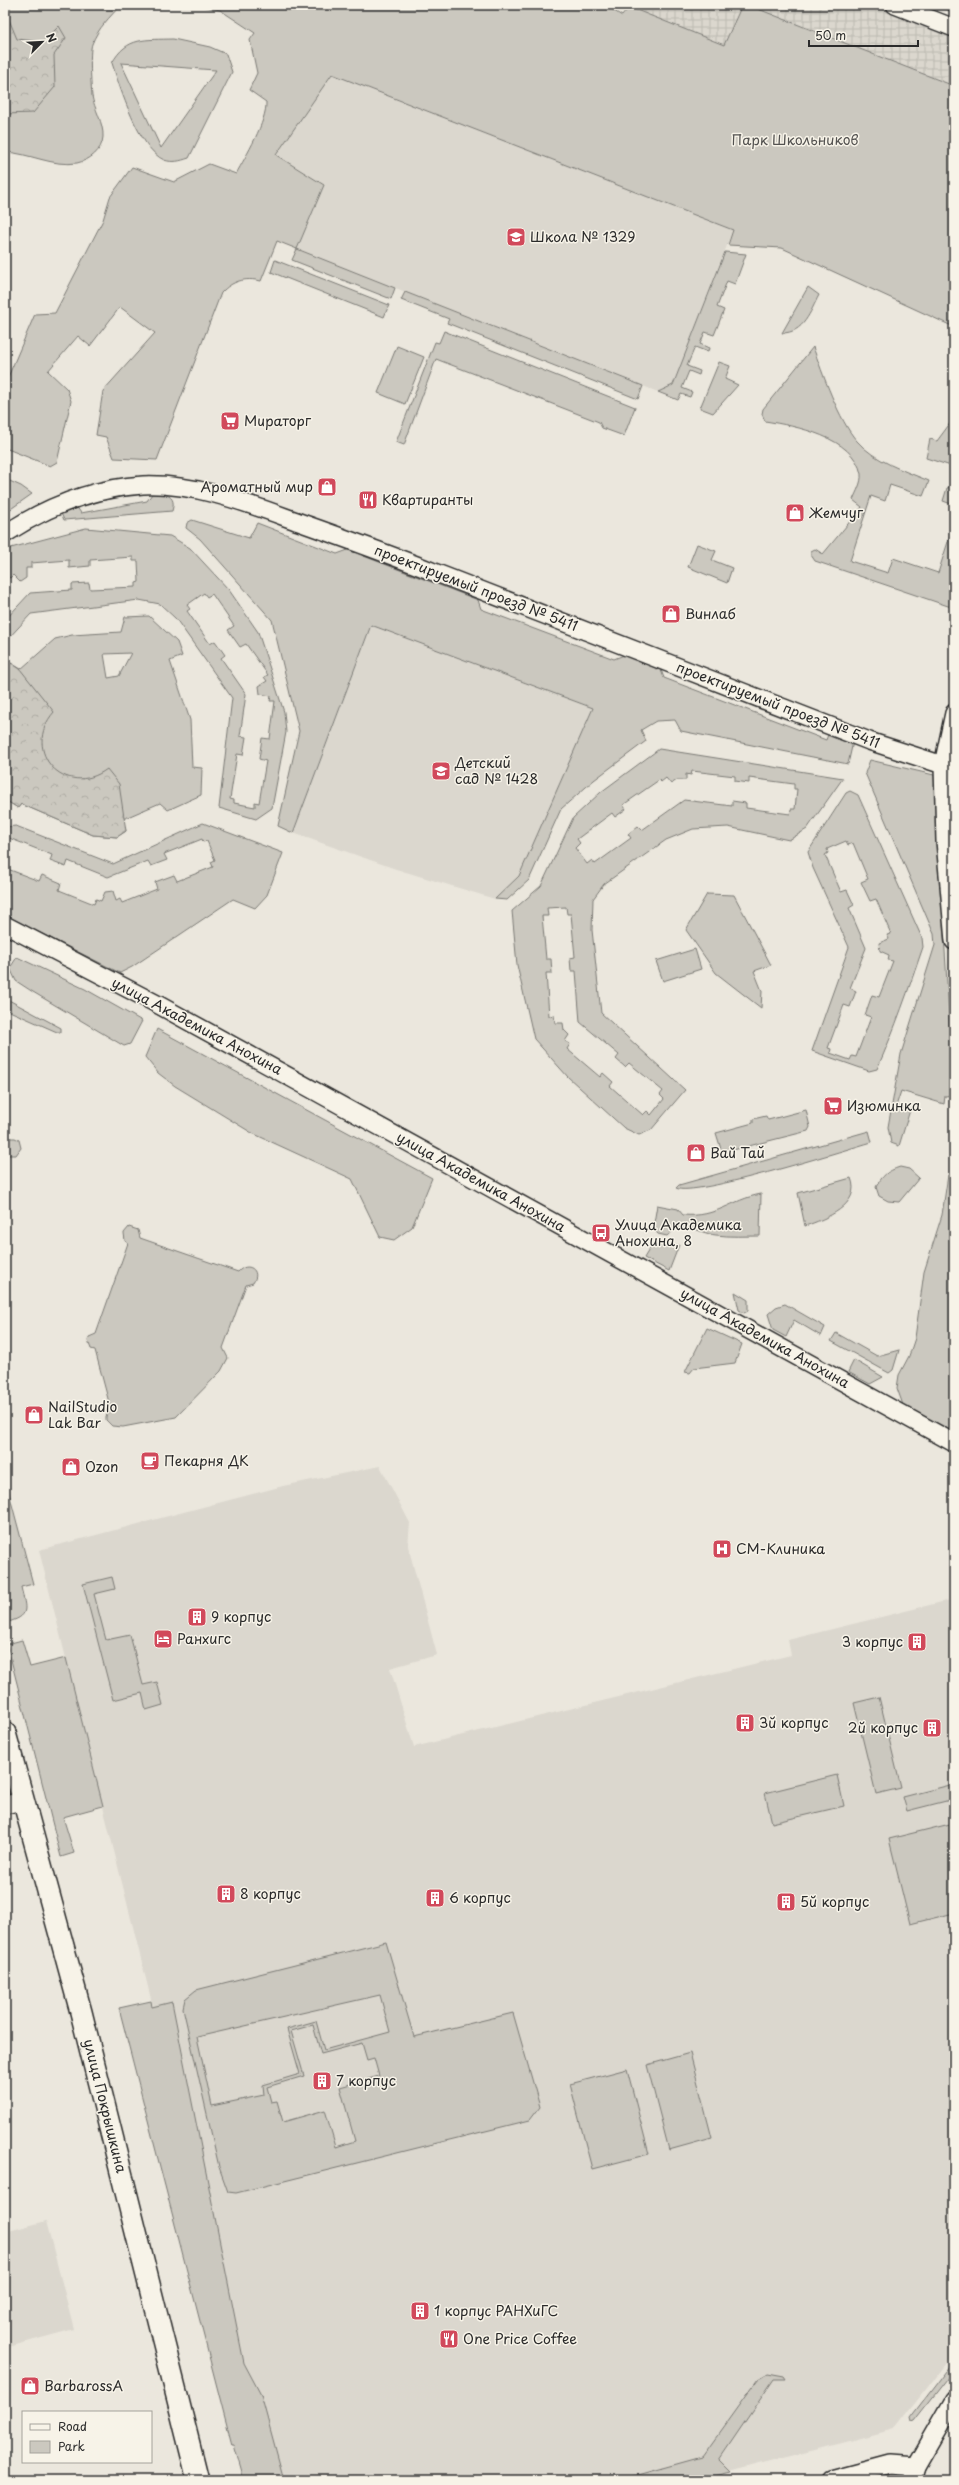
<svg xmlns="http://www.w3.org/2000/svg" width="959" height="2485" viewBox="0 0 959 2485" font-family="'Playpen Sans',sans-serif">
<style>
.built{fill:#dbd7ce}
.industrial{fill:url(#industrial-grid)}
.green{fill:#cbc8bf;stroke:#7b7a75;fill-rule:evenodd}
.forest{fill:url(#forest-crowns);stroke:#7b7a75}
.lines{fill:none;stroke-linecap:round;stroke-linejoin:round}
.minor-casing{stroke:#2b2b2b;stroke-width:20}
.major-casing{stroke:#2b2b2b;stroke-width:24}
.minor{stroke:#f7f3e8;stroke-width:17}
.major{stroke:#f7f3e8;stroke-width:21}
.labels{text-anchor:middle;stroke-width:3;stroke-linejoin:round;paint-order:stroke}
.park-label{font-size:14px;fill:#535250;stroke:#f7f3e8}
.poi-label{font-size:14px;fill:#2b2b2b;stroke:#f7f3e8;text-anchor:start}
.street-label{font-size:14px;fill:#2b2b2b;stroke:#f7f3e8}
</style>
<defs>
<pattern id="industrial-grid" width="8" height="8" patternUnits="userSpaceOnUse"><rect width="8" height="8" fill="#dbd7ce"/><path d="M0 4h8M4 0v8" fill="none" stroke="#bcb9b1"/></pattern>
<pattern id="forest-crowns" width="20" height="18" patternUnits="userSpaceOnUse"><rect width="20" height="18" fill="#cbc8bf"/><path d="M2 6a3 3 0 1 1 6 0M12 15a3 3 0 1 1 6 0" fill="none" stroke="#aeaca4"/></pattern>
</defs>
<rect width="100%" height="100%" fill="#ebe7dd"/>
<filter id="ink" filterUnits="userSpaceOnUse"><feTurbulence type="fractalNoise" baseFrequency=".025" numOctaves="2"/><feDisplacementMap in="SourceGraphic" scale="8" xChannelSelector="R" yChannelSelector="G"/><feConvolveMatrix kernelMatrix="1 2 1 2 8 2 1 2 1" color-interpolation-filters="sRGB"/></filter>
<g filter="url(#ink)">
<g class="built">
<polygon points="332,74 733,230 673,385 658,392 297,249 324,185 276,155"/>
<polygon points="371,625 593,708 519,876 495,899 396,869 293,833"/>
<polygon points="380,1466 410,1523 408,1546 437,1655 390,1668 414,1747 791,1655 788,1640 954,1599 954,2353 895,2429 698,2480 271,2480 39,1550 283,1486"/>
<polygon points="46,2221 74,2329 5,2348 5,2232"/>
</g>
<g class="industrial">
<polygon points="629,5 742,5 724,45 629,7"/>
<polygon points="748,5 876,5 954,36 954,86"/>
</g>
<g class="green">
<path d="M5,5H121C110,17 98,28 92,44C89,52 91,86 92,96C94,108 104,124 103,137C102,151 90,160 77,163C53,167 29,153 5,152Z"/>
<path d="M197,5H605L622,16L629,7L724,45L742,5H748L954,86V327L782,248L728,245L733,230L332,74L276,155L324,185L297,249L395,288L391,299L292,260L297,249L277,241L261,281C245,277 232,281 221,293L157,460L114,458L106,437L96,435L103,391L155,333L120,307L90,346L78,336L48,371L67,389L71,401L57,462L50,466L5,448V384L35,314L55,313L103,220L110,197L132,167L174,182L209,164L236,174C246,156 267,121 266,102L249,90L257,73L250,40L255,33L220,10Z"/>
<path d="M173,39L210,47L226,54L232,72L189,158C180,161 173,163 164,160C139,149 120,88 112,63C127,36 146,40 173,39ZM121,63L215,70H216L161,148Z"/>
<polygon points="725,252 746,254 735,284 727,281 717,307 724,310 714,335 705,332 700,344 709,348 708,352 695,347 687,366 700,371 699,375 689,371 682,388 692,392 690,397 681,394 678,400 658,392 673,385"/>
<polygon points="275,260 389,305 384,317 271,272"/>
<path d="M808,287L819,295C810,312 804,333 782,333Z"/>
<polygon points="405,292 643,386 638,399 447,323 449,319 401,300"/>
<polygon points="444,331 635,407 624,436 602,428 599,422 436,359 404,445 396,442 435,342 439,343"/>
<polygon points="397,346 424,357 405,404 378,393"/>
<path d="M813,347C822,372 839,421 857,441C874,461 905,471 929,481L923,496L890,485L885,501L871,496L850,561L888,573L893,558L938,573L954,523V592L951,607L815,561L811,555V551L815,549L823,554L862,507L853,500C856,492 862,483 861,474C854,437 795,426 765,421L762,414L763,409Z"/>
<polygon points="719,362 730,366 725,379 738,385 713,413 700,408"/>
<polygon points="954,418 954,467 926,458 930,439 937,441"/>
<polygon points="5,479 21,486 32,494 5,513"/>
<polygon points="954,486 954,505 943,501 947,488"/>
<path d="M152,494C165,494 177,494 172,511L64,520L60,511L76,506L81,513L147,501Z"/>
<polygon points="192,520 249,538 257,523 337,554 348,550 478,600 481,609 614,659 624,655 661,670 664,678 826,740 829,732 853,742 848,764 681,731 675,720 656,721 641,730 646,741 594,780 561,809 529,880 507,900 495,899 519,876 593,708 371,625 293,833 278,826 299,731 272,620 200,539 186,528 187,523"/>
<path d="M86,528L170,536L190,548L229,590L258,632L284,712L286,732L272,808L256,819L219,808L232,698L176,619L160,604L139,600L31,614L5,642V620L30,593L72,590V584L89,583L90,589L136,587V583L139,582L138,561H133V557L90,560V566L69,568V560L31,563V568H26V578L20,582L13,575L10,578L7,576L5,578V551L7,549ZM204,593L207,597L212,594L234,626L228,630L240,647L246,644L268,675L264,677L267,681L259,686L260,694L271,696L270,701H275L270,739L262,738L259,759L266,761L259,803L255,802V807L234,803V800L230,799L237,754L243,755L246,737L240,736L246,694L221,658L225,655L215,641L210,644L187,611L190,609L187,605Z"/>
<polygon points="697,544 716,551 712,560 732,568 727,583 688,567"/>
<path d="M149,616L177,642L182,656L170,661L190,720L192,767L202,768L201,795L168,810L160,803L123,819L126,831L117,837L93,835L21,804L18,808L5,800V770L7,769L5,757V671L11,663L21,669L55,639L72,635L121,632L125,617ZM131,653L119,676L108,678L104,654Z"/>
<path d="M659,749L843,778L807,829L789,840L728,827L693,829L666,840L604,884L593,899L592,930L601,1013L685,1090L651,1130L639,1135L624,1128L568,1077L534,1039L517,965L512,911L541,886L573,818L601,792ZM692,771L735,776V781L749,783V778L794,784V789H797L795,809H791L790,814L746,808V803L732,801V806L684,800L642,830L638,826L628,834L631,838L595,864L592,860L587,864L575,848L580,843L577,839L612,813L615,817L626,809L623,805L659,780L661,782L666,778L671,784L677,780H686V774L691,775ZM566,907L567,914H571L575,957L570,958L571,971H576L580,1022L619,1055L616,1059L625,1067L629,1063L663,1091L660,1095L664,1099L651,1115L647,1111L643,1115L610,1086L613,1082L603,1073L600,1077L567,1049L570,1044L565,1041L569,1035L564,1030L563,1023H555L554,1015L549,1016L546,973H552L551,959H546L542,916H548L547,908Z"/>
<polygon points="870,760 934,775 954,1095 945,1096 944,1104 901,1091 896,1106 910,1110 899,1146 891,1143 888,1127 901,1054 935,945 934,934 865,773"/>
<path d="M850,791L858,795L922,938L923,947C909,988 895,1029 877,1069L869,1071L812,1051L849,947L813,868L808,852L846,793ZM846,841L848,845L853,843L868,879L861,882L870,901L876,899L891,934L887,935L889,939L879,943L880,951L889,955L888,960L893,961L879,997L872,995L865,1015L871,1017L856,1057L852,1056L850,1060L830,1053L831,1049L828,1048L844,1005L850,1007L856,991L850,988L866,948L849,908L854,905L847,890L841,892L825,855L828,853L827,849Z"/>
<polygon points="203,823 283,853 267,895 255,908 233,899 132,967 120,973 5,915 5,868 39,881 42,875 61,883 59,890 94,904 96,899 101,901 105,892 113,891 116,901 120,899 122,903 157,889 155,882 174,875 177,881 213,867 211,862 215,860 207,841 203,842 202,839 164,854 167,860 151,866 148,861 108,877 68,861 66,867 50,861 52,855 9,838 8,841 5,840 5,827 16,826 113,864"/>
<polygon points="707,894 734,895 771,965 754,971 762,991 761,1008 716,973 686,930"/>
<polygon points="695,949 701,969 663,981 656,961"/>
<polygon points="17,957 85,989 142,1021 130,1044 124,1046 33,992 16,981 10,968"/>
<polygon points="5,998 61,1028 61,1032 57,1032 5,1009"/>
<polygon points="157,1029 432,1178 412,1227 394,1240 380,1237 352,1179 252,1133 175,1086 158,1073 145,1057"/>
<polygon points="806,1110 810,1127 808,1131 725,1152 721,1149 716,1133 753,1123 753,1119 766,1116 768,1120"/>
<path d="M869,1131L872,1142C844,1150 693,1198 676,1188L679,1185Z"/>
<polygon points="5,1138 15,1138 19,1140 21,1148 16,1155 8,1155 5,1166"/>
<path d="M900,1167L909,1169L919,1178L899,1202L888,1201L879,1196L876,1187C882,1176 887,1171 900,1167Z"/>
<polygon points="948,1175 954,1175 954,1432 903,1405 897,1388 899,1375 909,1356 915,1338 924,1272 942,1215"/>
<path d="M851,1178C862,1205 825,1219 805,1226L798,1193Z"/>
<path d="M761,1194L760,1236C745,1236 730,1237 716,1235C696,1233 685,1218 667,1236L658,1234L653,1229L657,1205L678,1209L683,1215C717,1218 730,1200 761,1194Z"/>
<path d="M129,1227L138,1230L140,1238L238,1272C247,1261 262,1270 253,1283L246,1285L223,1348L228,1358L221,1371L176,1417L123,1427L112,1426L106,1420V1416L111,1410L95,1350L91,1349L88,1341L89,1337L96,1334L128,1243L125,1241L124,1233Z"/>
<polygon points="679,1245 669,1271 644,1258 650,1248"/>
<polygon points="735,1292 748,1300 748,1311 744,1313 739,1310"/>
<polygon points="785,1304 825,1327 821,1336 794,1320 786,1337 773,1330 768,1314 776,1307"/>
<polygon points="707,1328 742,1344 735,1363 694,1368 690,1373 685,1372"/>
<polygon points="836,1333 877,1356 899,1350 893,1370 889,1373 831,1341"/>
<polygon points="854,1360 883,1377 870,1384 848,1372"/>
<path d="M5,1478L33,1584L21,1587C26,1610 31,1616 5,1623Z"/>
<polygon points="112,1577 115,1589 94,1594 106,1640 130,1635 143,1685 157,1682 163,1705 146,1710 142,1693 113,1700 83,1584"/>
<polygon points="22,1640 30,1667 66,1658 103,1806 63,1817 74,1853 61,1857 7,1644"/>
<polygon points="879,1697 901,1788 876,1794 854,1703"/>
<polygon points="837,1775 844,1806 772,1823 765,1793"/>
<polygon points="954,1784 954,1799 907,1811 903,1797"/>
<polygon points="954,1823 954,1913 910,1924 889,1839"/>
<path d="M386,1942L414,2037L513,2013L540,2107L530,2120L236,2193L228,2192L219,2167L183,2008L185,1999L196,1990ZM380,1995L390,2032L324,2050L316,2021L287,2029L300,2074L263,2085L264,2095L212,2106L197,2037ZM313,2025L321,2054L362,2043L367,2060L374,2058L379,2076L340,2087L355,2141L336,2147L325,2110L283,2122L277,2101L271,2102L267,2087L304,2076L291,2031Z"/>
<polygon points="151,2001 152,2007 172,2002 244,2363 261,2395 284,2480 244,2480 234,2445 232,2445 119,2008"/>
<polygon points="690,2053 712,2138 669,2150 647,2065"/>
<polygon points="627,2069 649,2154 592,2169 570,2084"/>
<polygon points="954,2361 954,2370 915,2420 912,2421 911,2417"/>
<polygon points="768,2373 784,2376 786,2379 774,2379 719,2460 731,2472 698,2480 619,2480 702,2457 758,2379"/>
</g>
<g class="forest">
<polygon points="935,5 954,5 954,12"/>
<polygon points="5,10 17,39 43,42 59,26 66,38 54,55 55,87 33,113 5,114"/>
<path d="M11,663L20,669L54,712C20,751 65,800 107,769L119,784L126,831L117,837L93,835L21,804L18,808L5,800V770L7,769L5,757V671Z"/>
</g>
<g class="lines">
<g class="minor-casing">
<g id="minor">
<polyline points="895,5 954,28"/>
<path d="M5,534C46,507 94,488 143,485C197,483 249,504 299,522C344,538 389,554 434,572C579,628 724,685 869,741L943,765"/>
<polyline points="954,713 943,765 945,841 954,941"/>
<polyline points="5,925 157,1004 954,1443"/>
<polyline points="5,1805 22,1801"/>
<polyline points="830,2480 890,2464 916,2466"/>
<polyline points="912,2480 916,2466 954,2400"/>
</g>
</g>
<g class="major-casing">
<polyline id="major" points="5,1733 81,2012 198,2480"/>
</g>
<use href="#minor" class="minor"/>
<use href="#major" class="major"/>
</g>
</g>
<defs>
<g id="school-square" transform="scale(1)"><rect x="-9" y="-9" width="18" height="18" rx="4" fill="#d1495b" stroke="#f7f3e8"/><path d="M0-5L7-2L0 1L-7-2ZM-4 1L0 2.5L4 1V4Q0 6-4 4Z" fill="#fff"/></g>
<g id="supermarket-square" transform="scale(1)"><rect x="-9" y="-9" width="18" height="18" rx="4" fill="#d1495b" stroke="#f7f3e8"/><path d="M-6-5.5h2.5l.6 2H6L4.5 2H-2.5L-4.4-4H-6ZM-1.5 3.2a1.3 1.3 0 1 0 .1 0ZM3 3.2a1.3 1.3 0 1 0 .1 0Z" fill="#fff"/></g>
<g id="shop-square" transform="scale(1)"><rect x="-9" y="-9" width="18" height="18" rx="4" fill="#d1495b" stroke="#f7f3e8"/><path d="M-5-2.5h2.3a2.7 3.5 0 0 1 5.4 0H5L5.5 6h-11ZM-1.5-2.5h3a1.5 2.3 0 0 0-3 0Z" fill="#fff"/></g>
<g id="restaurant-square" transform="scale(1)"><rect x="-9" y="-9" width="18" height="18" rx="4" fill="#d1495b" stroke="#f7f3e8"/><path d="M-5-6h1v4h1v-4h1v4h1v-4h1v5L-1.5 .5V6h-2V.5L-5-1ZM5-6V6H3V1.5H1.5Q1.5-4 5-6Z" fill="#fff"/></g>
<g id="bus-square" transform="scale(1)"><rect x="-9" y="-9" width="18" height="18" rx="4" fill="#d1495b" stroke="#f7f3e8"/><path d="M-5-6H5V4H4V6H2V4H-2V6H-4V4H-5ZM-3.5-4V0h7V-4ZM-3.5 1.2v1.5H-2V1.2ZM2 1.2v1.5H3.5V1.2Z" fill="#fff"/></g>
<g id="cafe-square" transform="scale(1)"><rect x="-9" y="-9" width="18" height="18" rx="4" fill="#d1495b" stroke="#f7f3e8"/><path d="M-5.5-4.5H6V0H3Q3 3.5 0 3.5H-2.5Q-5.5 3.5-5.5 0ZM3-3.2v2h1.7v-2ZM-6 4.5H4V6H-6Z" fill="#fff"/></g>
<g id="hospital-square" transform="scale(1)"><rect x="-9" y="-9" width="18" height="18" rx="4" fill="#d1495b" stroke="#f7f3e8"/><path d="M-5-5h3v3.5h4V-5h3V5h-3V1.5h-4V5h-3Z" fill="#fff"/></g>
<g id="building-square" transform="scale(1)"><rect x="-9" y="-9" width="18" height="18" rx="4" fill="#d1495b" stroke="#f7f3e8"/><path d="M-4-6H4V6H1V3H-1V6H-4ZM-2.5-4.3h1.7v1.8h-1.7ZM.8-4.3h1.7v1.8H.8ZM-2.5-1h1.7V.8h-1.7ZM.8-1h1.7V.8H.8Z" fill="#fff"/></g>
<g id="hotel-square" transform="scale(1)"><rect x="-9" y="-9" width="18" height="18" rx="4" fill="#d1495b" stroke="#f7f3e8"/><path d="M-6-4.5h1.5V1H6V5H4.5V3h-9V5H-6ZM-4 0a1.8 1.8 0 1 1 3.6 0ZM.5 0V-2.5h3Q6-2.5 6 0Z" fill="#fff"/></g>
</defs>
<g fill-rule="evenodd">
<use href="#school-square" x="516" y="237"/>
<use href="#supermarket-square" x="230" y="421"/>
<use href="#shop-square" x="327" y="487"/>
<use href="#restaurant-square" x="368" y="500"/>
<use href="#shop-square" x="795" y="513"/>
<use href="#shop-square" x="671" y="614"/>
<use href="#school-square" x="441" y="771"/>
<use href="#supermarket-square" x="833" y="1106"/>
<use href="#shop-square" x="696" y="1153"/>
<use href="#bus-square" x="601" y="1233"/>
<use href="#shop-square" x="34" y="1415"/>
<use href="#cafe-square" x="150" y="1461"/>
<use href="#shop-square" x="71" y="1467"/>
<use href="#hospital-square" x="722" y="1549"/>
<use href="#building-square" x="197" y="1617"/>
<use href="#hotel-square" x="163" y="1639"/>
<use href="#building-square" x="917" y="1642"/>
<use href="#building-square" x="745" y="1723"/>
<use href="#building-square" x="932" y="1728"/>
<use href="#building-square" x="226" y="1894"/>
<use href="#building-square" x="435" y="1898"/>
<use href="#building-square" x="786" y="1902"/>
<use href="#building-square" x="322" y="2081"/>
<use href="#building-square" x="420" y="2311"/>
<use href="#restaurant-square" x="449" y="2339"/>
<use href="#shop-square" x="30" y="2386"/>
</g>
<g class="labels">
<g class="park-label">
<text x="795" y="145">Парк Школьников</text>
</g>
<g class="poi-label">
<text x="530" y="242">Школа № 1329</text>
<text x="244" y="426">Мираторг</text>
<text x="313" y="492" text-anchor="end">Ароматный мир</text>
<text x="382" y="505">Квартиранты</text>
<text x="809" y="518">Жемчуг</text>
<text x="685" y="619">Винлаб</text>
<text x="455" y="768">Детский<tspan x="455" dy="16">сад № 1428</tspan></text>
<text x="847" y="1111">Изюминка</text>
<text x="710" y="1158">Вай Тай</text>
<text x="615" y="1230">Улица Академика<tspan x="615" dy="16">Анохина, 8</tspan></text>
<text x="48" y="1412">NailStudio<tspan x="48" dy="16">Lak Bar</tspan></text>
<text x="164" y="1466">Пекарня ДК</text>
<text x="85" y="1472">Ozon</text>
<text x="736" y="1554">СМ-Клиника</text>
<text x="211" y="1622">9 корпус</text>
<text x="177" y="1644">Ранхигс</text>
<text x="903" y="1647" text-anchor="end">3 корпус</text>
<text x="759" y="1728">3й корпус</text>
<text x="918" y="1733" text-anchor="end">2й корпус</text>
<text x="240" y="1899">8 корпус</text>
<text x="449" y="1903">6 корпус</text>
<text x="800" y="1907">5й корпус</text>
<text x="336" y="2086">7 корпус</text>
<text x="434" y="2316">1 корпус РАНХиГС</text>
<text x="463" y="2344">One Price Coffee</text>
<text x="44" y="2391">BarbarossA</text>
</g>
<g class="street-label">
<text transform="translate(476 588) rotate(21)" y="5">проектируемый проезд № 5411</text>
<text transform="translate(778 705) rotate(21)" y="5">проектируемый проезд № 5411</text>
<text transform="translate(197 1026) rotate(28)" y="5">улица Академика Анохина</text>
<text transform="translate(481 1182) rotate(29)" y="5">улица Академика Анохина</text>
<text transform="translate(765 1338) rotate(29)" y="5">улица Академика Анохина</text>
<text transform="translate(105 2106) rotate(76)" y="5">улица Покрышкина</text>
</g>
</g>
<rect width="959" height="2485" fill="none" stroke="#f7f3e8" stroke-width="20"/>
<rect x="10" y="10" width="939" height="2465" fill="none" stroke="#2b2b2b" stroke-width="1.5" filter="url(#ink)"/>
<rect x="22" y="2411" width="130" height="52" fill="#f7f3e8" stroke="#a5a39c"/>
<rect x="30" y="2424" width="20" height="6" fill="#f7f3e8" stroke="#a5a39c"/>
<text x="58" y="2431" font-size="12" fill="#2b2b2b">Road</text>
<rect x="30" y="2441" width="20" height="12" fill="#cbc8bf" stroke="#a5a39c"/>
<text x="58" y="2451" font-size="12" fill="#2b2b2b">Park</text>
<g transform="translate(42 42) rotate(66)" stroke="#f7f3e8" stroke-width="3" paint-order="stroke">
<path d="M0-3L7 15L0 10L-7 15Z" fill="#2b2b2b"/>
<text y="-6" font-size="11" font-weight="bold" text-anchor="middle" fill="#2b2b2b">N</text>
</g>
<path d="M809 40v6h109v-6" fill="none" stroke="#2b2b2b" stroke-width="2"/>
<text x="815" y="40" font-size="12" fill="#2b2b2b" stroke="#f7f3e8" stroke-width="3" paint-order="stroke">50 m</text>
</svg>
